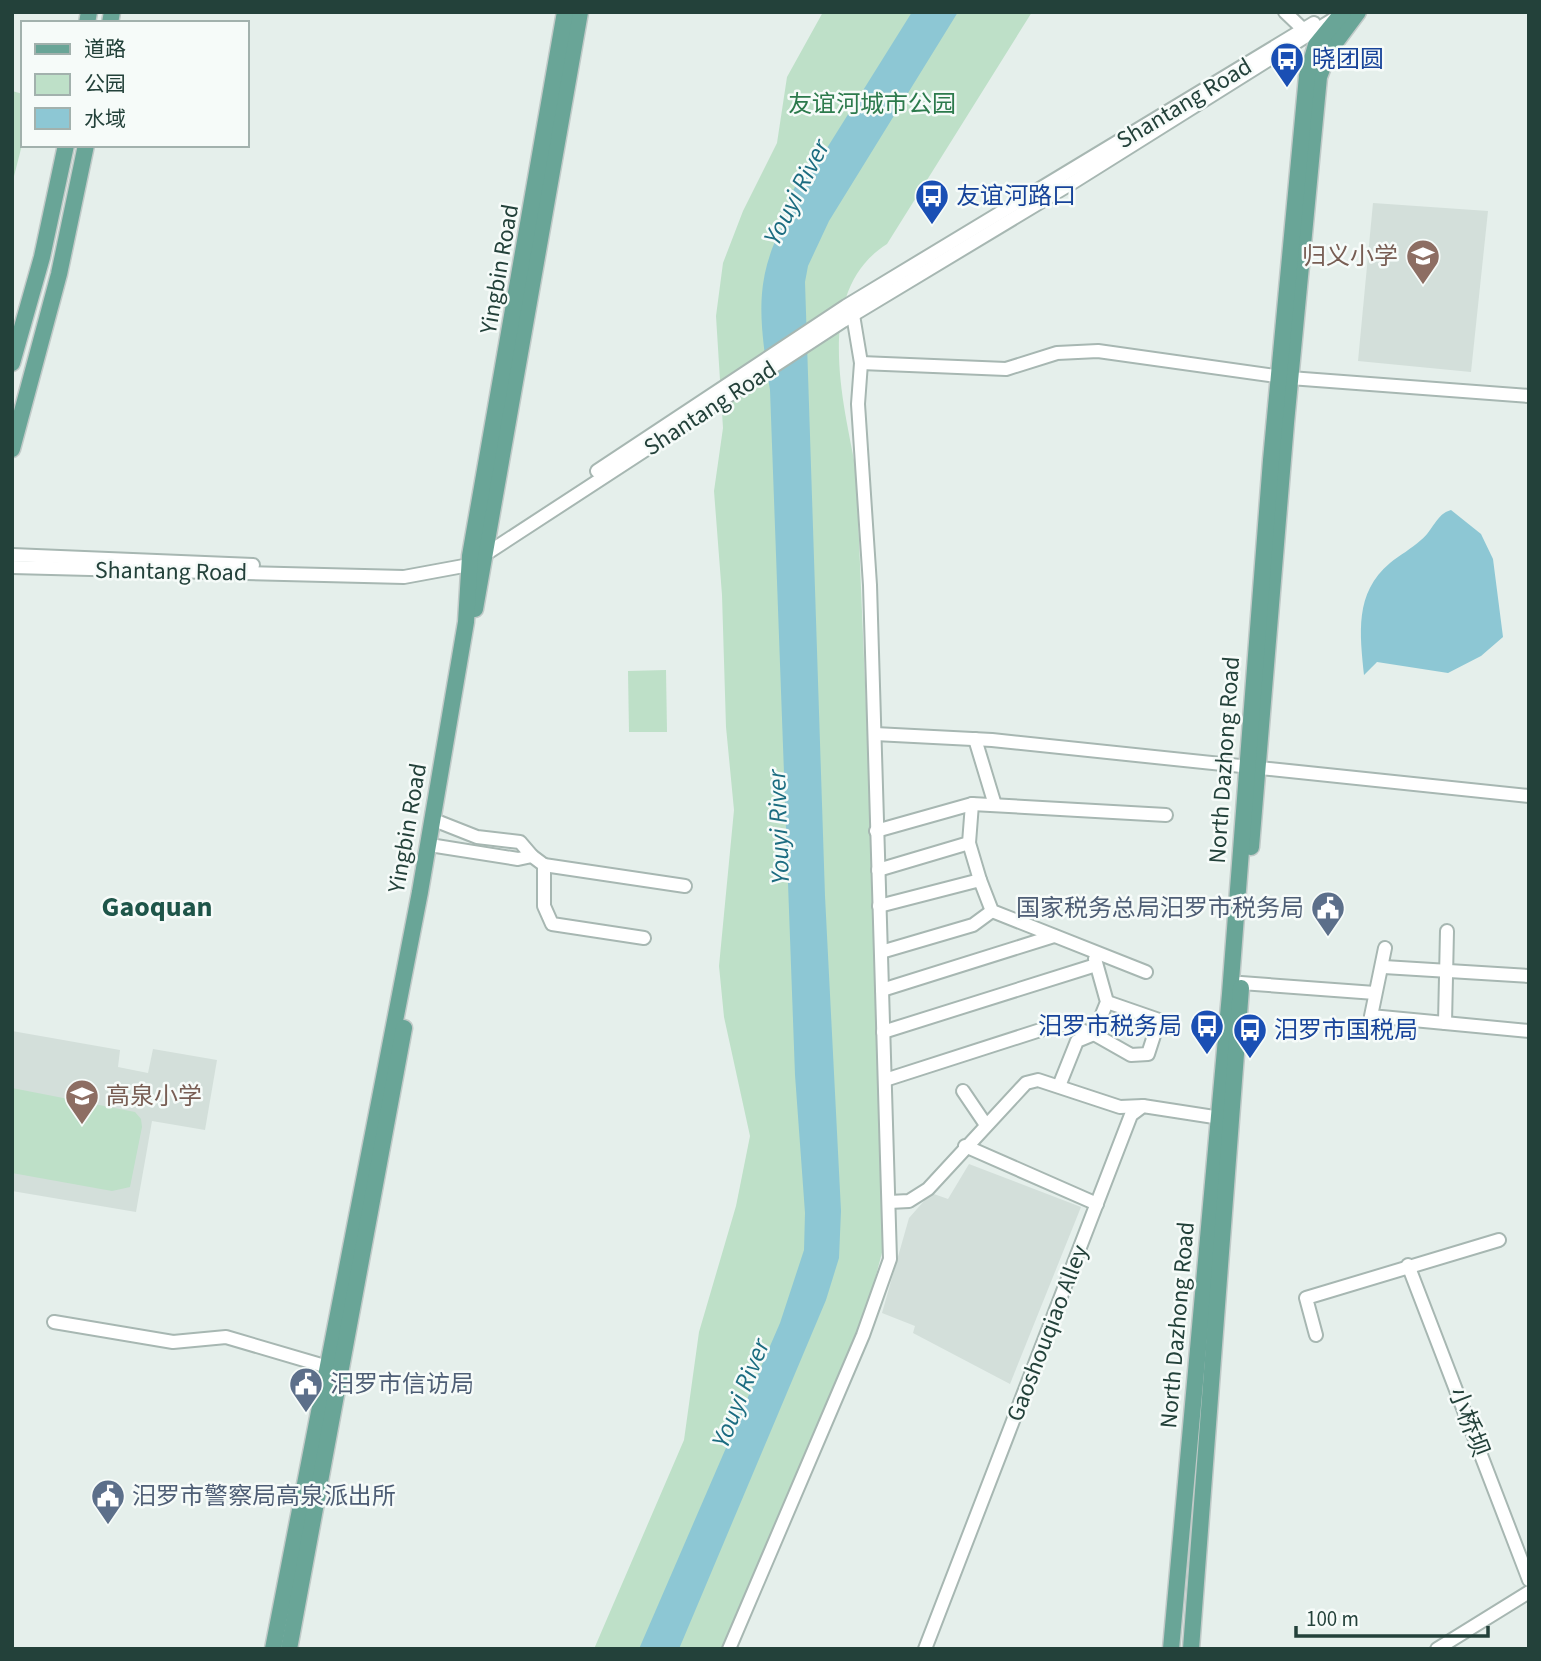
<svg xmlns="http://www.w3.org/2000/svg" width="1541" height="1661" viewBox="0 0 1541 1661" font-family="'Source Sans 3','Noto Sans SC',sans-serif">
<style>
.built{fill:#d3dfda}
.green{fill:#bee0c8}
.water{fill:#8dc7d4}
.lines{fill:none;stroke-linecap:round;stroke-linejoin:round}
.minor-casing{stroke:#a7b7b2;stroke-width:16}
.major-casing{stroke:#c1cac8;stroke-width:19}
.minor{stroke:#fff;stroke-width:12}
.major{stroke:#69a597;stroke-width:16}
.labels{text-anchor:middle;stroke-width:5;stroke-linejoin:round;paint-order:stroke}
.transit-label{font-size:24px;fill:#164399;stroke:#f6fbf9;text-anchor:start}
.street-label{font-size:24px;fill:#23413a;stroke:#f6fbf9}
.park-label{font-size:24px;fill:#2c7a4c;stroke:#f6fbf9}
.education-label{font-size:24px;fill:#785e54;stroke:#f6fbf9;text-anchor:end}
.service-label{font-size:24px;fill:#4e5e75;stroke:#f6fbf9;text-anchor:start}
.water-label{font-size:26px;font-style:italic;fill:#1b6c80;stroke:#f6fbf9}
.quarter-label{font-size:28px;font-weight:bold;fill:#1e5549;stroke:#f6fbf9}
</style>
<rect width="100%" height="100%" fill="#e5efeb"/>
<g class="built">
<polygon points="1373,203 1488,211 1471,372 1358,361"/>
<polygon points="12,1031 120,1050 118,1067 148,1073 153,1049 217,1060 205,1130 152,1121 136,1212 12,1191"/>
<polygon points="969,1164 1081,1207 1010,1384 913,1333 915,1326 882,1313 909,1218 931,1193 948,1199"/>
</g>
<g class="green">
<path d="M823,12H1032L887,244C813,291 843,400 856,470L883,1107L884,1245L867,1310L722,1649H594L684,1440L699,1332L736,1206L750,1136L724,1017L719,966L734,810L726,727L722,595L714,491L723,428L716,316L723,263L743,211L777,143L787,77Z"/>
<polygon points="12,91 23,94 23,141 12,184"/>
<polygon points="666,670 667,732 629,732 628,671"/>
<polygon points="12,1088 135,1112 141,1119 142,1127 130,1187 112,1191 12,1173"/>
</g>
<g class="water">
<path d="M912,12H958L829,221L808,266L805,282L825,896L841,1211L839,1258L826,1300L679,1649H639L780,1323L804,1250L805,1213L795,1075L770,390C758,310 752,272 797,200L790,196L805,169L812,172Z"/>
<path d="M1451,510L1481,534L1493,559L1503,637L1481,656L1448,673L1377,662L1364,675C1360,634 1354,593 1390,563C1400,555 1411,549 1421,540C1433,531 1436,514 1451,510Z"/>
</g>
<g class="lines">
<g class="minor-casing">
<g id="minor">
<polyline points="1285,12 1308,34"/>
<polyline points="861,363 1006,369 1057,353 1098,351 1290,378 1529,396"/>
<polyline points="597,471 846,306 1314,23"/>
<polyline points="12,555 253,565"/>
<polyline points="12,567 404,577 469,565 843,321 1072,183 1332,20"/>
<polyline points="875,734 992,740 1529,796"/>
<polyline points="975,739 995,805"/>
<polyline points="439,822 477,837 520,842 532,856"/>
<polyline points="876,831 972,804 1166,815"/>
<polyline points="969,843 980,880"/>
<polyline points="436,846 518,859 532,856 544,865 544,906 552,924 644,938"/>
<polyline points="544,865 685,886"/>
<polyline points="878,870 969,843 972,804"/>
<polyline points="879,906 980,880 992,911 1146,972"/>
<polyline points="1385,948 1371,1016 1529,1031"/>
<polyline points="881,952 973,925 992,911"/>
<polyline points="1384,967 1529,976"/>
<polyline points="1241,983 1375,993"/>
<polyline points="882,990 1054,936"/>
<polyline points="1445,1023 1447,931"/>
<polyline points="883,1032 1096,965"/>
<polyline points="885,1080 1059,1024 1094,1034 1131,1055 1148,1054 1159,1020 1107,1002"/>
<polyline points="1059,1086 1077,1041 1094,1034 1107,1002 1095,959"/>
<polyline points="963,1091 986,1125"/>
<polyline points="965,1146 1097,1204"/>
<polyline points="889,1202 909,1201 928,1189 1026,1083 1038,1080 1120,1107 1143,1106"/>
<polyline points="1408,1265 1529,1580"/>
<polyline points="54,1322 173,1342 226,1337 328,1367"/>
<polyline points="1316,1335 1306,1298 1499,1240"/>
<polyline points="729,1649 863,1335 890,1259 870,585 858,404 861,363 853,315"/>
<polyline points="925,1649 1131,1115 1143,1106 1227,1119"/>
<polyline points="1437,1649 1529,1592"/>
</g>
</g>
<g class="major-casing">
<g id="major">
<polyline points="87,23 89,12"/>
<polyline points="110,23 112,12"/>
<polyline points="12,363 42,257 66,145"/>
<polyline points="12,449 59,274 86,145"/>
<polyline points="475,609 580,12"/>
<polyline points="1251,847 1286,423 1319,77 1329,51 1358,12"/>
<polyline points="273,1649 420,892 466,622 470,556 565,12"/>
<polyline points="289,1649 404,1028"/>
<polyline points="1171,1649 1230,994 1271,460 1307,76 1316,45 1343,12"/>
<polyline points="1191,1649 1241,988"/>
</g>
</g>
<use href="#minor" class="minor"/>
<use href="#major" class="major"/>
</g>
<defs>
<g id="bus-pin" transform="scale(1.75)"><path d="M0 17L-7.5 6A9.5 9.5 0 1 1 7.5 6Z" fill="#1a4fb4" stroke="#f6fbf9"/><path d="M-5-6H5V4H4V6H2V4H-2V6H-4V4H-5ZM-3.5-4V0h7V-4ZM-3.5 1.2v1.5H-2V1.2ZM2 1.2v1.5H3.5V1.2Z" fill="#fff"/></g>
<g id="school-pin" transform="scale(1.75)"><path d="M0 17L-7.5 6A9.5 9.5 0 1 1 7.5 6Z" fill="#8d6e63" stroke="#f6fbf9"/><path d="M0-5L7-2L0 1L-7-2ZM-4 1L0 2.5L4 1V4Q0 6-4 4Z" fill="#fff"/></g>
<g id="civic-pin" transform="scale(1.75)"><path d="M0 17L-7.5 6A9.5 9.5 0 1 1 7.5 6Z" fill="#5c6f8a" stroke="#f6fbf9"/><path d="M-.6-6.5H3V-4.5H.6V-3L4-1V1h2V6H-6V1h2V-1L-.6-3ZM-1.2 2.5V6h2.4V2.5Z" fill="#fff"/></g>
</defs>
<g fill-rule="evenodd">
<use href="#bus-pin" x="1287" y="59"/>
<use href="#bus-pin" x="932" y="196"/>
<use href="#school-pin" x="1423" y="256"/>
<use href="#civic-pin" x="1328" y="908"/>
<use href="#bus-pin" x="1207" y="1026"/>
<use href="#bus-pin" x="1250" y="1030"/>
<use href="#school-pin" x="82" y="1096"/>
<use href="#civic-pin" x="306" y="1384"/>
<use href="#civic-pin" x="108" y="1496"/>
</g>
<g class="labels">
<g class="transit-label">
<text x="1312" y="67">晓团圆</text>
<text x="956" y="204">友谊河路口</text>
<text x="1182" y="1034" text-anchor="end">汨罗市税务局</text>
<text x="1274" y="1038">汨罗市国税局</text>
</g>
<g class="street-label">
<text transform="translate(1184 103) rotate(-31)" y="8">Shantang Road</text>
<text transform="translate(499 269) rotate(-80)" y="8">Yingbin Road</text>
<text transform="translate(710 408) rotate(-33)" y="8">Shantang Road</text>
<text transform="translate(171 571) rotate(1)" y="8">Shantang Road</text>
<text transform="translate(1224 760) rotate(-86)" y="8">North Dazhong Road</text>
<text transform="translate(407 828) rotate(-80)" y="8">Yingbin Road</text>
<text transform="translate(1177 1325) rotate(-85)" y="8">North Dazhong Road</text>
<text transform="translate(1047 1333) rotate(-69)" y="8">Gaoshouqiao Alley</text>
<text transform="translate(1469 1422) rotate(69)" y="8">小桥坝</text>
</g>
<g class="park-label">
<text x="872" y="112">友谊河城市公园</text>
</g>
<g class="education-label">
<text x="1398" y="264">归义小学</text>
<text x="106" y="1104" text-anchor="start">高泉小学</text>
</g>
<g class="service-label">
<text x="1304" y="916" text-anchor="end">国家税务总局汨罗市税务局</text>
<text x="330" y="1392">汨罗市信访局</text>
<text x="132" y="1504">汨罗市警察局高泉派出所</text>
</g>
<g class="water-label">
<text transform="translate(796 192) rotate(-63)" y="9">Youyi River</text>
<text transform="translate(778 827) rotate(-92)" y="9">Youyi River</text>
<text transform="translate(740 1393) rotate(-68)" y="9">Youyi River</text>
</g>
<g class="quarter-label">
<text x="157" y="916">Gaoquan</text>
</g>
</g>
<rect width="1541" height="1661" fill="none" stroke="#23413a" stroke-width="28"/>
<rect x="21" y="21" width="228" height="126" fill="#f6fbf9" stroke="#a2b1ad" stroke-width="2"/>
<rect x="35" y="44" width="35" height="10" fill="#69a597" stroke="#a2b1ad" stroke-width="2"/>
<text x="84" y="56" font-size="21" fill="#23413a">道路</text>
<rect x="35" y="74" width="35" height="21" fill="#bee0c8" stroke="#a2b1ad" stroke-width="2"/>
<text x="84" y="91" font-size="21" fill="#23413a">公园</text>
<rect x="35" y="108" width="35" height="21" fill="#8dc7d4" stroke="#a2b1ad" stroke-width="2"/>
<text x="84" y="126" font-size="21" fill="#23413a">水域</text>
<path d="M1296 1626v10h192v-10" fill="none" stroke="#23413a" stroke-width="3.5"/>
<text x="1306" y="1626" font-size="21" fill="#23413a" stroke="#f6fbf9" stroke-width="5" paint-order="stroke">100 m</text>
</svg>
